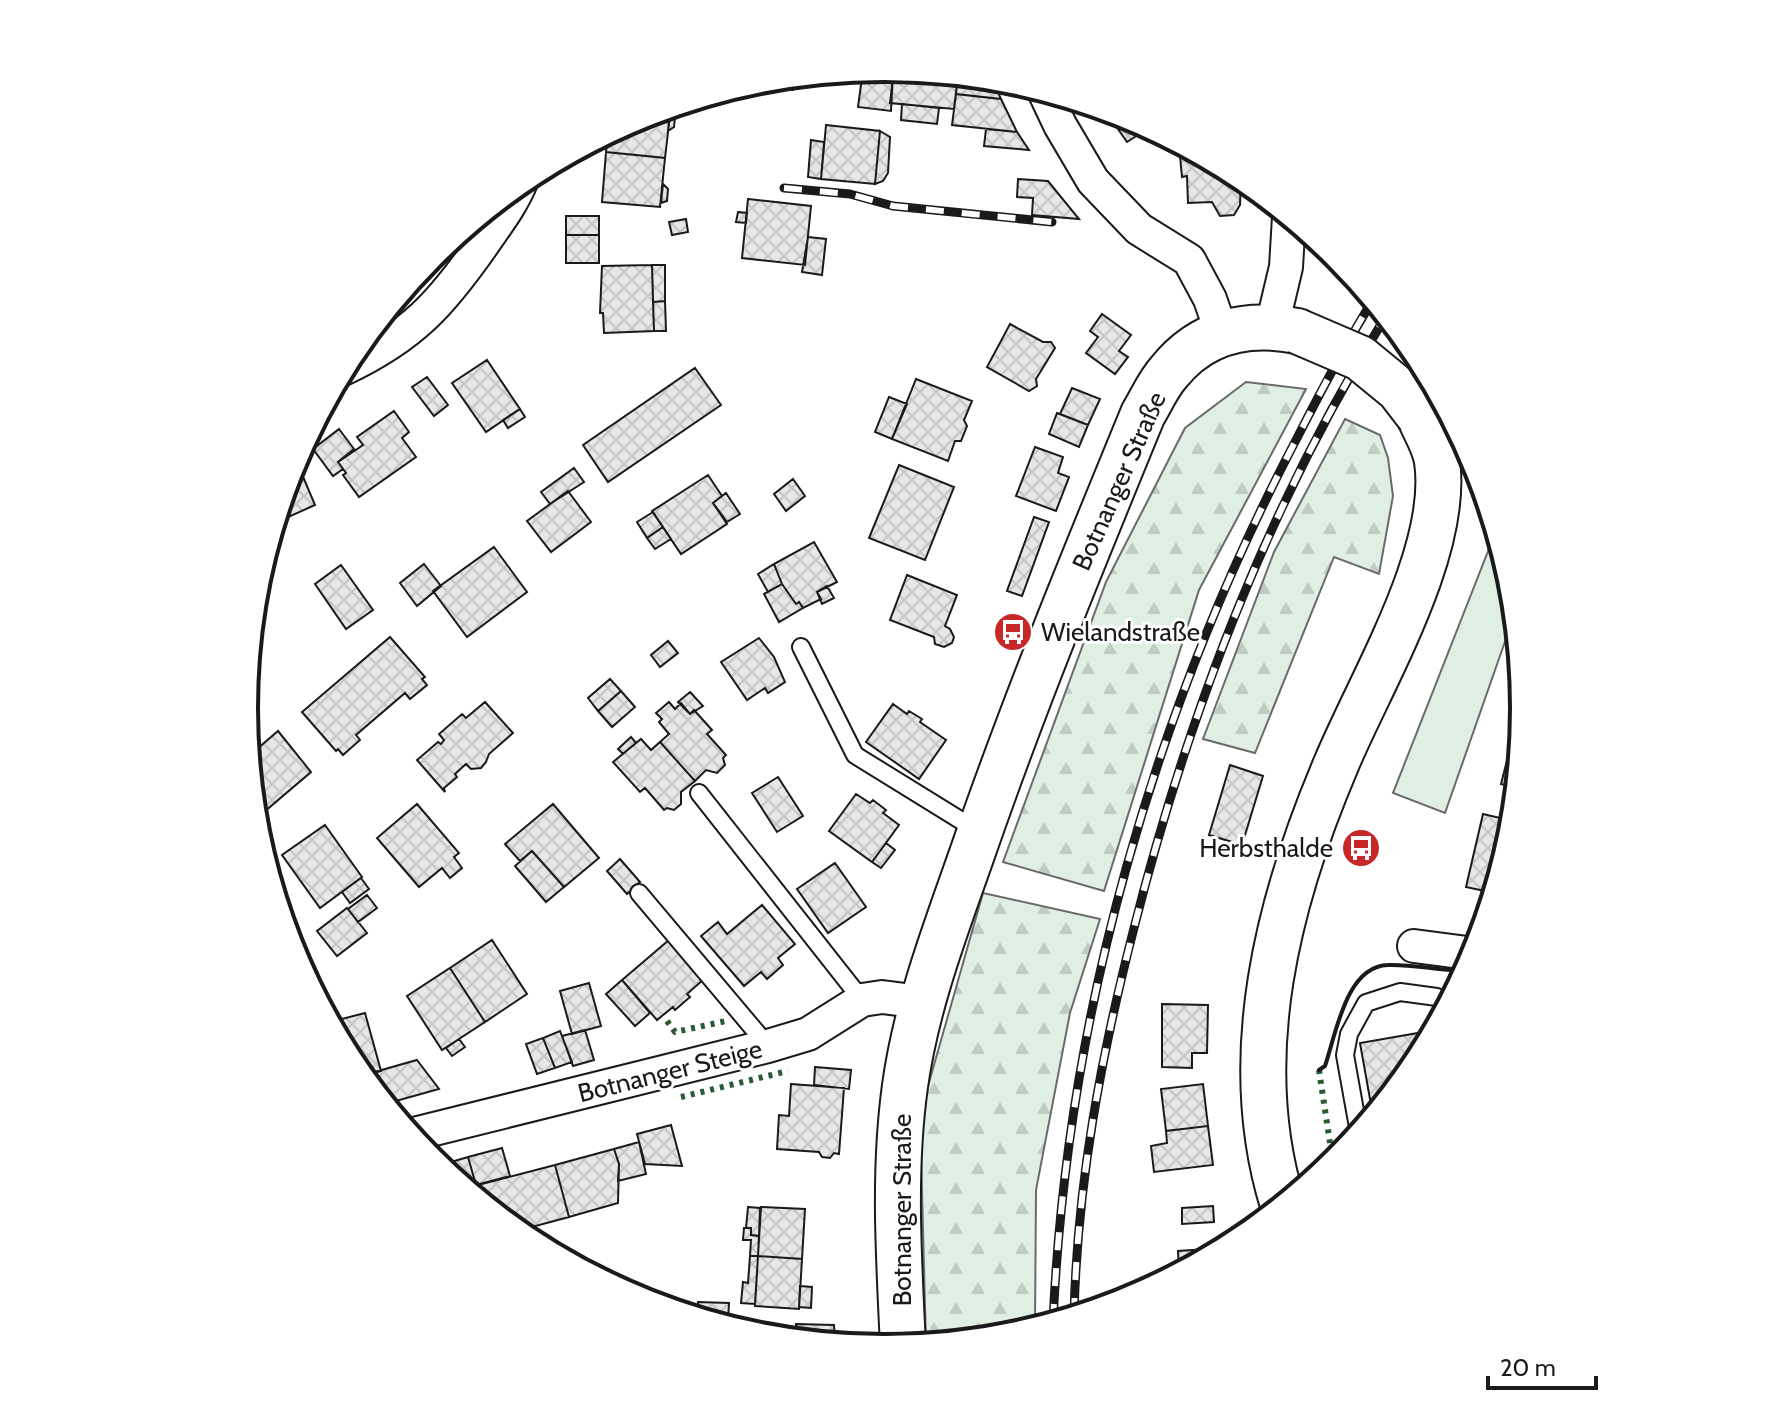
<svg xmlns="http://www.w3.org/2000/svg" width="1768" height="1416" viewBox="0 0 1768 1416" font-family="Cabin,sans-serif">
<style>
.forest{fill:url(#forest-firs);stroke:#6a6a6a;stroke-width:2}
.green{fill:#e0efe3;stroke:#6a6a6a;stroke-width:2}
.building{fill:url(#building-cross-hatch);stroke:#1a1a1a;stroke-width:2}
.lines{fill:none;stroke-linecap:round;stroke-linejoin:round}
.lane-casing{stroke:#1a1a1a;stroke-width:20}
.street-casing{stroke:#1a1a1a;stroke-width:36}
.secondary-casing{stroke:#1a1a1a;stroke-width:48}
.lane{stroke:#fff;stroke-width:16}
.street{stroke:#fff;stroke-width:32}
.secondary{stroke:#fff;stroke-width:44}
.rail-casing{stroke:#1a1a1a;stroke-width:9}
.rail{stroke:#fff;stroke-width:6;stroke-dasharray:18;stroke-linecap:butt}
.secondary-bridge-casing{stroke:#1a1a1a;stroke-width:48;stroke-linecap:butt}
.secondary-bridge{stroke:#fff;stroke-width:44}
.hedge{stroke:#2b5a34;stroke-width:6;stroke-dasharray:4 6;stroke-linecap:butt}
.wall{stroke:#1a1a1a;stroke-width:4}
.labels{text-anchor:middle;dominant-baseline:central;stroke-width:6;stroke-linejoin:round;paint-order:stroke}
.street-label{font-size:26px;fill:#1a1a1a;stroke:#fff}
.poi-label{font-size:26px;fill:#1a1a1a;stroke:#fff;text-anchor:start}
.rim{fill:none;stroke:#1a1a1a;stroke-width:4}
</style>
<defs>
<pattern id="forest-firs" width="22" height="20" patternUnits="userSpaceOnUse" patternTransform="scale(2)"><rect width="22" height="20" fill="#e0efe3"/><path d="M5 1l3.5 6h-7zM16 11l3.5 6h-7z" fill="#c0ccc2"/></pattern>
<pattern id="building-cross-hatch" width="8" height="8" patternUnits="userSpaceOnUse" patternTransform="scale(2)"><rect width="8" height="8" fill="#e6e6e6"/><path d="M0 0l8 8M0 8l8-8" fill="none" stroke="#c5c5c5"/></pattern>
</defs>
<rect width="100%" height="100%" fill="#fff"/>
<!-- forest -->
<path class="forest" d="M1246,382l60,7 -107,201 -95,301 -101,-29 103,-280 79,-154z
M1345,419l35,16 8,23 5,38 -14,78 -45,-17 -79,196 -52,-14 71,-187z
M983,893l117,26 -30,94 -34,177 -1,138 -27,8 -82,8 -6,-230z"/>
<!-- green -->
<path class="green" d="M1495,527l17,57 3,29 -70,200 -52,-20 101,-257z"/>
<!-- building -->
<path class="building" d="M883,68v5l10,1 -2,37 -33,-4 5,-37z
M894,69l64,6 -4,34 -64,-6z
M958,75l34,4 9,20 -45,-5z
M795,77l-2,13 -47,-6 14,-4z
M956,94l45,5 16,33 -65,-7z
M902,104l37,4 -2,16 -36,-4z
M671,107l-6,51 -59,-6 2,-19 32,-16z
M1104,109l40,16 -3,2 3,4 -17,11z
M670,112l5,5 -1,10 -6,4z
M826,125l54,6 -5,53 -54,-5z
M986,129l31,3 12,18 -45,-4z
M880,131l10,6 -2,36 -5,8 -8,3z
M811,140l13,2 -3,37 -13,-2z
M1186,147l55,30 -1,28 -6,10 -14,1 -8,-14 -24,1 -1,-27 -5,1 -2,-21h6z
M606,152l59,6 -5,49 -58,-5z
M1018,179l30,2 31,38 -47,-4 1,-17 -16,-1z
M663,184l5,5 -1,12 -6,2z
M748,199l63,7 -6,59 -63,-7z
M738,212l9,1 -1,10 -10,-1z
M566,216h33v19h-33z
M686,219l2,13 -16,3 -3,-13z
M566,235h33v28h-33z
M808,237l18,2 -4,36 -20,-3z
M652,265l2,66 -50,2 -1,-20h-3l2,-47z
M652,265h13v36l-12,1z
M665,301l1,30h-12l-1,-29z
M1102,314l29,21 -12,16 9,6 -13,17 -29,-21 12,-16 -8,-6z
M1010,324l33,18h8l4,6 -19,31 1,7 -8,5 -42,-24z
M487,360l33,49 -34,23 -34,-49z
M695,368l26,37 -113,77 -25,-37z
M427,377l21,28 -14,11 -22,-29z
M916,379l56,22 -8,19 3,6 -6,15h-6l-7,20 -56,-22z
M1072,388l28,11 -12,26 -28,-11z
M889,397l18,7 -15,35 -17,-7z
M520,409l5,8 -17,11 -5,-8z
M394,411l15,21 -7,6 14,19 -57,40 -16,-22 3,-2 -8,-11 25,-17 -6,-8z
M1057,413l31,12 -9,22 -30,-13z
M339,429l15,20 -16,13 5,7 -10,7 -20,-27z
M1035,447l28,10 -5,16 11,4 -13,34 -40,-15z
M296,460l19,45 -40,18 18,-60z
M899,465l55,22 -29,73 -56,-22z
M574,468l10,14 -34,22 -9,-12z
M708,475l14,21 -9,7 14,21 -46,30 -29,-43z
M793,479l12,17 -19,15 -12,-17z
M568,491l23,31 -40,30 -24,-31z
M726,493l14,21 -13,8 -14,-19z
M653,512l10,15 -16,11 -10,-16z
M1034,517l15,5 -27,74 -15,-5z
M663,527l8,12 -16,10 -8,-11z
M814,542l23,40 -20,10 4,7 -18,9 -4,-6 -3,2 -14,-20 -8,-20z
M494,547l33,45 -60,45 -34,-46z
M424,564l17,22 -24,20 -17,-23z
M774,564l8,20 -14,8 -10,-18z
M341,565l32,45 -27,19 -31,-45z
M907,575l50,20 -12,31 5,3 4,8 -2,6 -8,4 -9,-3 -1,-7 -44,-17z
M782,584l14,20 3,-2 4,6 -24,14 -15,-28z
M827,586l7,12 -12,6 -5,-12z
M390,637l35,40 -3,2 5,6 -17,14 -5,-6 -49,42 4,5 -17,15 -5,-6 -2,2 -34,-39z
M759,638l15,19 11,25 -17,11 -3,-5 -18,12 -26,-38z
M668,641l10,12 -18,14 -9,-12z
M610,679l11,12 -23,20 -10,-13z
M621,691l14,16 -23,20 -14,-16z
M690,692l13,14 -13,8 -12,-12z
M1523,697l1,11 -2,22 -7,-1z
M485,702l28,31 -24,21 -3,8 -5,6 -10,1 -5,-5 -11,10 2,3 -13,11 1,4 -28,-32 21,-18 3,2 3,-4 -5,-6 23,-20 4,4z
M669,702l6,7 6,-6 9,11 4,-4 18,20 -5,4 19,21 -3,3 2,7 -8,8 -11,-3 -11,11 -35,-39 9,-8 -10,-12 3,-3 -6,-6z
M893,704l14,10 2,-3 13,8 -2,3 26,18 -27,39 -53,-37z
M1515,729l7,1 -6,58 -15,-4z
M278,731l33,41 -47,40 -11,-13 4,-50z
M631,737l5,6 -13,11 -5,-5z
M641,739l10,11 9,-8 35,39 -14,11v12l-7,6 -7,-2 -3,2 -19,-22 -5,4 -27,-30z
M1230,765l33,11 -21,69 -33,-10z
M778,777l25,39 -26,16 -25,-39z
M856,794l14,9 3,-3 13,10 -3,3 16,12 -27,37 -43,-31z
M417,804l42,49 -5,4 8,11 -12,10 -8,-10 -23,19 -42,-49z
M553,804l46,54 -35,29 -32,-36 -12,10 -15,-17z
M1483,814l30,7 -1,12 -18,60 -28,-6z
M325,825l37,52 -42,31 -38,-53z
M886,843l9,7 -14,18 -9,-6z
M532,851l32,36 -18,15 -31,-36z
M620,859l20,23 -13,12 -20,-23z
M835,863l31,44 -38,26 -31,-44z
M361,878l8,11 -19,14 -8,-11z
M367,895l10,13 -19,14 -10,-13z
M762,905l33,39 -17,14 5,7 -16,14 -6,-7 -17,14 -43,-50 17,-14 9,12z
M347,908l20,25 -30,23 -20,-25z
M492,940l35,54 -42,28 -35,-54z
M669,940l34,40 -16,14 3,3 -15,13 -2,-3 -16,13 -35,-40z
M450,968l35,54 -43,28 -35,-54z
M622,980l28,33 -15,13 -29,-32z
M589,983l12,43 -29,8 -12,-43z
M1162,1004l46,1 -1,48h-15v15l-30,-1z
M365,1013l16,58 -19,5 -10,-13 -22,-41z
M585,1030l9,30 -21,6 -11,-30z
M560,1031l12,31 -17,6 -12,-30z
M1418,1033l3,21 -5,10 -43,52 -13,-73z
M543,1038l12,30 -18,6 -11,-30z
M459,1039l6,8 -13,9 -6,-8z
M417,1060l22,29 -54,15 -19,-24 -2,-5z
M815,1067l36,3 -2,19 -35,-4z
M791,1084l53,4 -5,66 -5,-1 -4,5 -8,-1 -3,-5 -42,-3 2,-34 10,1z
M1203,1084l5,42 -42,5 -5,-42z
M671,1125l11,41 -37,-2 -8,-30z
M1208,1126l5,39 -59,7 -3,-26 16,-3 -1,-12z
M639,1142l7,32 -28,7 1,-17 -5,-15z
M502,1148l8,28 -34,9 -8,-28z
M614,1149l5,15 -1,39 -49,14 -14,-52z
M468,1157l8,28 -1,4 -7,2 -26,-22 -1,-4z
M555,1165l14,52 -52,14 -40,-33 -3,-12z
M1213,1206l1,16 -32,2v-16z
M748,1207l12,1 -1,28 -8,-1v-7h-5z
M761,1207l44,2 -3,50 -44,-3z
M744,1228h7v7l8,1 -1,20h-8l1,-16h-8z
M1223,1248v1l-44,23 -1,-21z
M750,1256h8l-3,48 -14,-1 2,-21 5,1z
M758,1256l44,3 -3,50 -44,-3z
M800,1286l12,1 -1,21 -12,-1z
M698,1302l31,1 -1,18 -30,-4z
M796,1324l38,1 1,18 -38,-4z"/>
<g class="lines">
<defs>
<path id="lane" d="M801,647l54,108 123,76
M699,793l163,207
M639,893l129,153
M1359,1133l-14,-78 4,-21 17,-31 34,-11 37,5"/>
<path id="street" d="M1044,91l16,34 33,56 46,48 50,31 21,39 11,32
M1272,326l14,-59 3,-50
M343,369c70,-33 99,-66 142,-128 13,-19 27,-37 36,-59
M1414,946l61,8
M410,1135l358,-89 40,-12 54,-34 20,-3 39,5"/>
<path id="secondary" d="M1283,1205c-46,-147 -5,-305 54,-443 35,-83 113,-211 100,-301 -2,-15 -12,-31 -18,-45
M903,1346c-4,-86 -10,-174 2,-260 11,-80 40,-155 67,-232 51,-148 111,-294 171,-440 8,-13 15,-30 26,-42 33,-41 78,-51 128,-41"/>
</defs>
<!-- lane casing -->
<use href="#lane" class="lane-casing"/>
<!-- street casing -->
<use href="#street" class="street-casing"/>
<!-- secondary casing -->
<use href="#secondary" class="secondary-casing"/>
<!-- lane -->
<use href="#lane" class="lane"/>
<!-- street -->
<use href="#street" class="street"/>
<!-- secondary -->
<use href="#secondary" class="secondary"/>
<defs>
<path id="rail" d="M784,188l66,6 43,12 159,16
M1074,1316c3,-132 27,-260 60,-388 54,-214 135,-424 252,-612
M1053,1322c14,-309 101,-611 244,-884 24,-47 48,-93 76,-138"/>
</defs>
<!-- rail casing -->
<use href="#rail" class="rail-casing"/>
<!-- rail -->
<use href="#rail" class="rail"/>
<defs>
<path id="secondary-bridge" d="M1297,331l63,27 39,32 20,26"/>
</defs>
<!-- secondary-bridge casing -->
<use href="#secondary-bridge" class="secondary-bridge-casing"/>
<!-- secondary-bridge -->
<use href="#secondary-bridge" class="secondary-bridge"/>
<!-- hedge -->
<path class="hedge" d="M667,1021l8,11 51,-11
M1319,1070l14,93
M681,1097l107,-26"/>
<!-- wall -->
<path class="wall" d="M1319,1070l6,-4c11,-32 21,-100 63,-101 21,-1 43,4 64,5"/>
</g>
<!-- icons -->
<defs>
<symbol id="bus-disc" viewBox="-11 -11 22 22"><circle r="9.5" fill="#c62828" stroke="#fff"/><path d="M-5-6H5V4H4V6H2V4H-2V6H-4V4H-5ZM-3.5-4V0h7V-4ZM-3.5 1.2v1.5H-2V1.2ZM2 1.2v1.5H3.5V1.2Z" fill="#fff"/></symbol>
</defs>
<g fill-rule="evenodd">
<use href="#bus-disc" x="991" y="610" width="44" height="44"/>
<use href="#bus-disc" x="1339" y="826" width="44" height="44"/>
</g>
<g class="labels">
<!-- street labels -->
<g class="street-label">
<text transform="translate(1119 481) rotate(-66)">Botnanger Straße</text>
<text transform="translate(670 1071) rotate(-14)">Botnanger Steige</text>
<text transform="translate(902 1210) rotate(-90)">Botnanger Straße</text>
</g>
<!-- poi labels -->
<g class="poi-label">
<text x="1041" y="632">Wielandstraße</text>
<text x="1333" y="848" text-anchor="end">Herbsthalde</text>
</g>
</g>
<!-- crop -->
<path d="M0 0H1768V1416H0ZM258 708a626 626 0 1 1 1252 0a626 626 0 1 1-1252 0Z" fill="#fff" fill-rule="evenodd"/>
<path class="rim" d="M258 708a626 626 0 1 1 1252 0a626 626 0 1 1-1252 0Z"/>
<!-- scale -->
<path d="M1488 1376v12h108v-12" fill="none" stroke="#1a1a1a" stroke-width="4"/>
<text x="1500" y="1376" font-size="24" fill="#1a1a1a" stroke="#ffffff" stroke-width="6" paint-order="stroke">20 m</text>
</svg>
